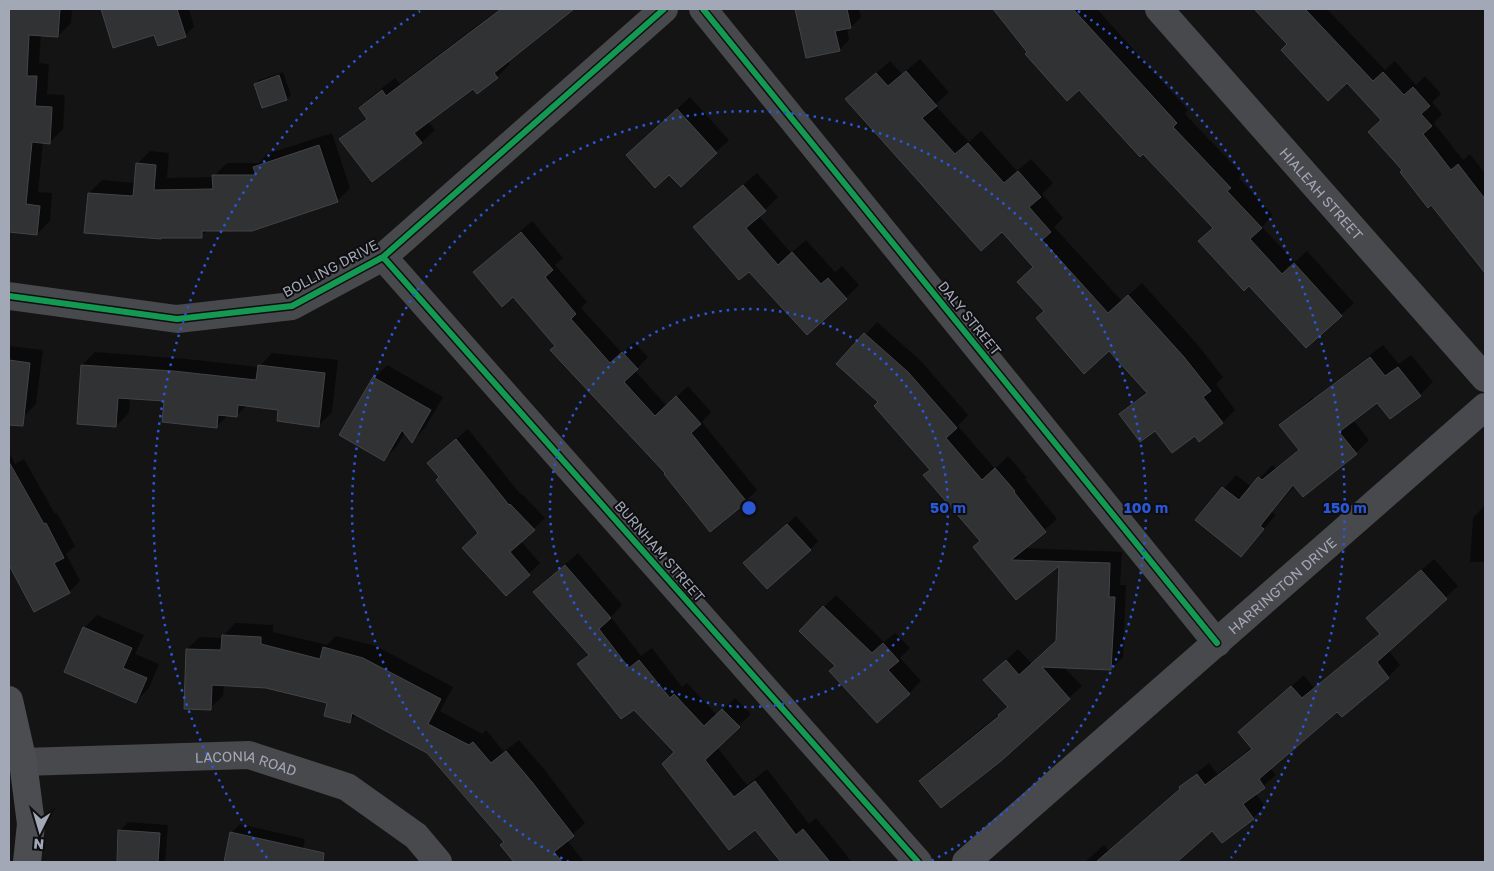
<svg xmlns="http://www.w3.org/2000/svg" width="1494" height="871" viewBox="0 0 1494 871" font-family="'Golos Text',sans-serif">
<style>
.shadow{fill:#0007}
.building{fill:#313234;stroke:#424448}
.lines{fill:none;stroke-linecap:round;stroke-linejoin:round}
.street{stroke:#48494d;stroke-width:28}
.secondary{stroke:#4b4d51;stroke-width:28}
.cycleway-casing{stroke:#0e0e10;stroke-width:9}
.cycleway{stroke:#139951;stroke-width:6}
.ring{fill:none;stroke:#2a57d5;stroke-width:2.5;stroke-dasharray:2.5 5}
.labels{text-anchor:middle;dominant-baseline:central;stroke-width:4;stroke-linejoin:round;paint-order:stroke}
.street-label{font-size:14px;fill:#a3a8b7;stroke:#0e0e10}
.centre{fill:#2a57d5;stroke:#0e0e10;stroke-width:2.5}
.ring-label{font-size:15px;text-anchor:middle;font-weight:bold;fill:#2a57d5;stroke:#0e0e10;stroke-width:4;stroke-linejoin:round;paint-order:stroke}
</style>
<rect width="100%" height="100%" fill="#141414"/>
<!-- shadow -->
<path class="shadow" d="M9,9h63l-1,14 -13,13 -17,-2 -2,29 10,1 -2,30 18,1 -2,34 -13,13h-7l-5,50 14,1 -2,28 -13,13 -28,-3z
M106,9h83l5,18 -8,8 -27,9 -4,-10 -52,-22z
M499,9h73l-65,52 3,3 -13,13 -24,10 -45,34 7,9 -13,12 -50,38 -31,-41 26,-22 -7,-9 13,-13 22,-17 5,6z
M796,9h63l2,8 -10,10 -4,1 2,12 -10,10 -32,7z
M1004,9h93l91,101 -3,4 57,60 -3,4 34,37 -11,12 33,35 12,-11 47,52 -48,44 -92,-120 -135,-138 -50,-37 -30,-38z
M1256,9h71l58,61 10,-9 21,24 9,-9 16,18 -9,8 10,12 -8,9 29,37 7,-6 15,19v98l-81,-101 -22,-50 -35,-39 -58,-37z
M920,59l29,33 -14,13 34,37 12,-11 36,40 14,-12 22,24 -11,11 21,24 -9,9 68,74 20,-18 55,61 26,33 -7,7 19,26 -12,12 -28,12 -40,-5 -34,-15 26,-23 -37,-42 -65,-39 -10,-44 -33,-36 -155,-131 43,-38 12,13z
M283,72l8,23 -4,4 -25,8 -7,-23 4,-4z
M690,97l39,43 -48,45 -11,-12 -43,-18z
M332,133l18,55 -13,13 -129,29 -7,6 -112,-43 13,-13 33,3 2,-19 13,-13 19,2 -2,25 46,-1 14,-14h32l8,-9z
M757,173l21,24 -19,19 32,37 15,-13 29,32 7,-6 17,19 -13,13 -97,-28 -54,-43z
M532,221l31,37 -8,7 32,37 -6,6 41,45 12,-11 14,15 -13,14 32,35 21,-20 23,26 -9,10 55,68 -11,11 -79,-28 -154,-178 -39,-23z
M877,322l43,38 48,55 -10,11 37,43 13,-13 19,22 -2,1 32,40 -33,29 98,4 -2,33h6l-3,72 -12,12 -47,-2 18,19 -82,74 -80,21 12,-12 77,-63 -24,-26 33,-31 14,15 25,-23 3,-78 -44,35 -35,-58 -50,-71 -51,-67 -42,-38z
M1383,345l16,19 12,-9 22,27 -13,13 -43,6 -24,19 16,20 -13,13 -61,32 -23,27 4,3 -35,40 -44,-36 39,-44 16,12 20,-22 4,3 24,-19 -19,-24 32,-28 1,2z
M9,346l34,4 -7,54 -13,13 -14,-1z
M95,352l92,7 72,8 13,-14 66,7 -6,52 -13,13 -39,-16 -33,-4 -11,11 -8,-1 -12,12 -50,-27 -36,-3 -1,16 -13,13 -34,-61z
M387,365l56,32 -18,31 -13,13 -7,-9 -8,14 -13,13 -43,-24 33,-57z
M468,429l53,66 1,-1 23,24 -24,23 19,22 -34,32 -26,-63 -51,-69z
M9,452l6,12 9,-5 31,55 2,-1 18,33 -9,8 14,27 -11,11 -35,18 -25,-48z
M1485,505v57h-15l3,-44z
M796,516l22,25 -8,9 -57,4z
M578,553l44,52 -11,12 30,39 11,-8 30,39 5,-4 30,32 18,-17 16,16 -34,33 30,38 20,-16 42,55 7,-6 36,44h-70l-27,-34 -121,-120 -56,-44 11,-11 -42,-73z
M1434,559l24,27 -70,64 12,15 -12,12 -46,38 -4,-5 -68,58 6,7 -21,18 10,13 -12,12 -41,11 -37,33h-19l-2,-2 -3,2h-66l19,-17 5,6 72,-63 12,-12 16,-13 8,11 36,-27 -14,-15 65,-57 10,13 67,-55 -1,-26z
M836,595l48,47 11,-9 15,15 -10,10 21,23 -12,12 -73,-27 -36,-35z
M97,615l47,20 -9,19 24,10 -10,24 -13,13 -52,-73z
M235,623l38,2v7l54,13 9,-9 40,10 77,41 -13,24 42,23 4,-4 18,22 15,-12 25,29 41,54 -18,17 17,22h-68l-14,-17 4,-4 -78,-89 -71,-38 -7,7 -21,-19 -63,-16 -42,-1 -1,11 -13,12 -23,-59 13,-12 23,1v-2z
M128,822l40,3 -3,37h-47l2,-31z
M240,824l65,15 -5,23h-75l6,-29z"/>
<!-- building -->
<path class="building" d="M9,9h51l-2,28 -29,-2 -2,41h10l-2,30 17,1 -2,37 -18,-2 -6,62 14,2 -3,29 -28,-3z
M101,9h76l9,28 -28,9 -4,-11 -41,13z
M501,9h73l-80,64 4,5 -21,16 -4,-5 -59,44 8,10 -50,39 -33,-43 28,-20 -8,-11 23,-18 4,6z
M795,9h52l4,19 -16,3 5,20 -34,7z
M993,9h80l104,114 -4,4 58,61 -4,3 35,37 -12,11 32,35 12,-11 48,53 -36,32 -57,-62 -5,5 -46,-50 15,-13 -70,-74 -3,3 -61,-67 -12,11 -42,-47 2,-2z
M1254,9h51l68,72 10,-9 21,23 9,-8 17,19 -9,8 11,12 -9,8 28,36 7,-6 27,35v74l-54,-68 -3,3 -28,-36 2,-2 -34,-38 13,-12 -34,-37 -19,18 -47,-51 6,-6z
M906,71l31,35 -15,12 33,36 13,-11 36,40 14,-12 23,26 -12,10 22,25 -9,8 66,73 20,-18 56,62 27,34 -8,6 20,26 -24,19 -4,-6 -23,17 -17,-22 -15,11 -21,-28 28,-21 -38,-42 -25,23 -48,-56 8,-7 -27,-29 16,-15 -31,-35 -21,19 -136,-152 31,-26 12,13z
M279,75l8,25 -25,8 -8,-24z
M677,109l40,44 -36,34 -12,-12 -14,13 -29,-33z
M319,145l19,57 -86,29h-50v7h-41v1l-77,-6 4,-40 45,3 3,-33 20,2 -2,25 59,-1 -1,-14h44l-3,-8z
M743,185l23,26 -20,17 32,37 14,-13 29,32 7,-6 19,21 -40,36 -58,-63 -10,8 -46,-53z
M521,232l32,38 -8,7 31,37 -5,5 39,44 12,-11 16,17 -14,13 31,34 21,-20 25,28 -10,9 56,69 -37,30 -46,-58 1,-1 -115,-123 5,-4 -42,-49 -11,10 -29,-35z
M864,333l44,39 49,56 -11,10 36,42 13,-12 20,23 -1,1 32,40 -35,28 99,3 -1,34h6l-4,73 -69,-3 28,32 -69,62 -60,47 -22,-27 80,-65 -1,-1 10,-8 -25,-27 23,-20 13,15 37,-34 3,-75 -43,34 -43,-53 7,-6 -57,-66 7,-5 -56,-64 4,-4 -42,-38z
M1370,357l15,19 13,-9 23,29 -31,23 -13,-16 -38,29 18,22 -54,43 -10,-12 -33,41 4,3 -23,28 -46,-37 27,-33 17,13 19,-23 4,3 37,-30 -20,-25z
M9,360l21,3 -7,63 -14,-1z
M81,365l92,6 83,9 2,-15 67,8 -6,54 -42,-6 1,-11 -40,-5 -1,12 -19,-2 -1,13 -55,-6 2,-21 -46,-3 -2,29 -39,-3z
M373,377l58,33 -19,33 -10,-13 -18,31 -45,-26z
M456,439l53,66 1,-1 25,26 -25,22 20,23 -24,21 -44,-48 16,-15 -42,-53 3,-3 -12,-14z
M9,462l35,62 2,-1 18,35 -10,5 16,30 -36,19 -25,-47z
M787,524l24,26 -44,39 -24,-26z
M565,565l46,53 -12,11 30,39 10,-8 31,38 4,-4 30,32 18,-17 18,18 -35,33 29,37 21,-16 41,54 7,-6 27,33h-49l-26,-32 -26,20 -67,-86 12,-12 -40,-42 -13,9 -44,-55 12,-9 -56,-63z
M1421,570l26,29 -70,63 12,16 -47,39 -5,-5 -78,67 6,9 -22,16 11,15 -32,24 -10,-12 -35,31h-81l84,-73 -1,-2 18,-13 8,11 47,-36 -14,-17 53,-46 11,12 78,-64 -14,-16z
M823,606l49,47 11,-10 16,18 -11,9 22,24 -33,29 -48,-52 6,-5 -36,-35z
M83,627l49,21 -9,20 24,10 -11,25 -72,-31z
M222,635l39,2v7l59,15 3,-12 40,11 78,41 -13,25 41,21 4,-3 18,21 15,-12 26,31 42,54 -20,16 8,10h-48l-14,-17 4,-3 -77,-89 -75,-40 -2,10 -26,-7 3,-13 -61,-15 -54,-3 -1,25 -27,-1 2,-60 35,1z
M118,830l42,3 -2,29h-41z
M230,832l94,21 -1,9h-99z"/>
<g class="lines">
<!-- street -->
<g class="street">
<path d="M703,9l514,634"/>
<path id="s1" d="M1159,9l326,369"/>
<path d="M383,257l535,605"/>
<path d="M9,296l168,23 115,-13 91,-49 281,-248"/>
<path id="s2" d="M23,762l226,-7 98,32 69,49 22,26"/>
<path id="s3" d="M966,862l519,-455"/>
</g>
<!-- secondary -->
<path class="secondary" d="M9,700l14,62 8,62 -4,38"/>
<defs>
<path id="cycleway" d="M703,9l514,634
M383,257l535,605
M9,296l168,23 115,-13 91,-49 281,-248"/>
</defs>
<!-- cycleway casing -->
<use href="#cycleway" class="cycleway-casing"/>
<!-- cycleway -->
<use href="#cycleway" class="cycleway"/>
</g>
<!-- distance rings -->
<g class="ring">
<circle cx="749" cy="508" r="199"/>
<path d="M569 862A397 397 0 1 1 929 862"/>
<path d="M267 858A596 596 0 0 1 420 11M1078 11A596 596 0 0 1 1231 858"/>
</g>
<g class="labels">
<!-- street labels -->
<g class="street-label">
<text stroke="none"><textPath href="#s1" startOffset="246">HIALEAH STREET</textPath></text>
<text transform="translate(330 268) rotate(-28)">BOLLING DRIVE</text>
<text transform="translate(970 318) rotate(51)">DALY STREET</text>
<text transform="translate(660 551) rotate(49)">BURNHAM STREET</text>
<text stroke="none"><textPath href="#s3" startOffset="420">HARRINGTON DRIVE</textPath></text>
<text stroke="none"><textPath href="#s2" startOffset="224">LACONIA ROAD</textPath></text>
</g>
</g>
<circle cx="749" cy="508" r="8" class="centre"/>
<g class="ring-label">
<text x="948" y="513">50 m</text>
<text x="1146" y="513">100 m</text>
<text x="1345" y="513">150 m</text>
</g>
<!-- border -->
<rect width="1494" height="871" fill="none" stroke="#a3a8b7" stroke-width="20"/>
<!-- north arrow -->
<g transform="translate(40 831) rotate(185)" stroke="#0e0e10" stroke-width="4" paint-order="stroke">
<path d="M0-4L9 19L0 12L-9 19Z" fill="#a3a8b7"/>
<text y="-8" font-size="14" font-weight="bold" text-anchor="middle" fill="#a3a8b7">N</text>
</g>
</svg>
